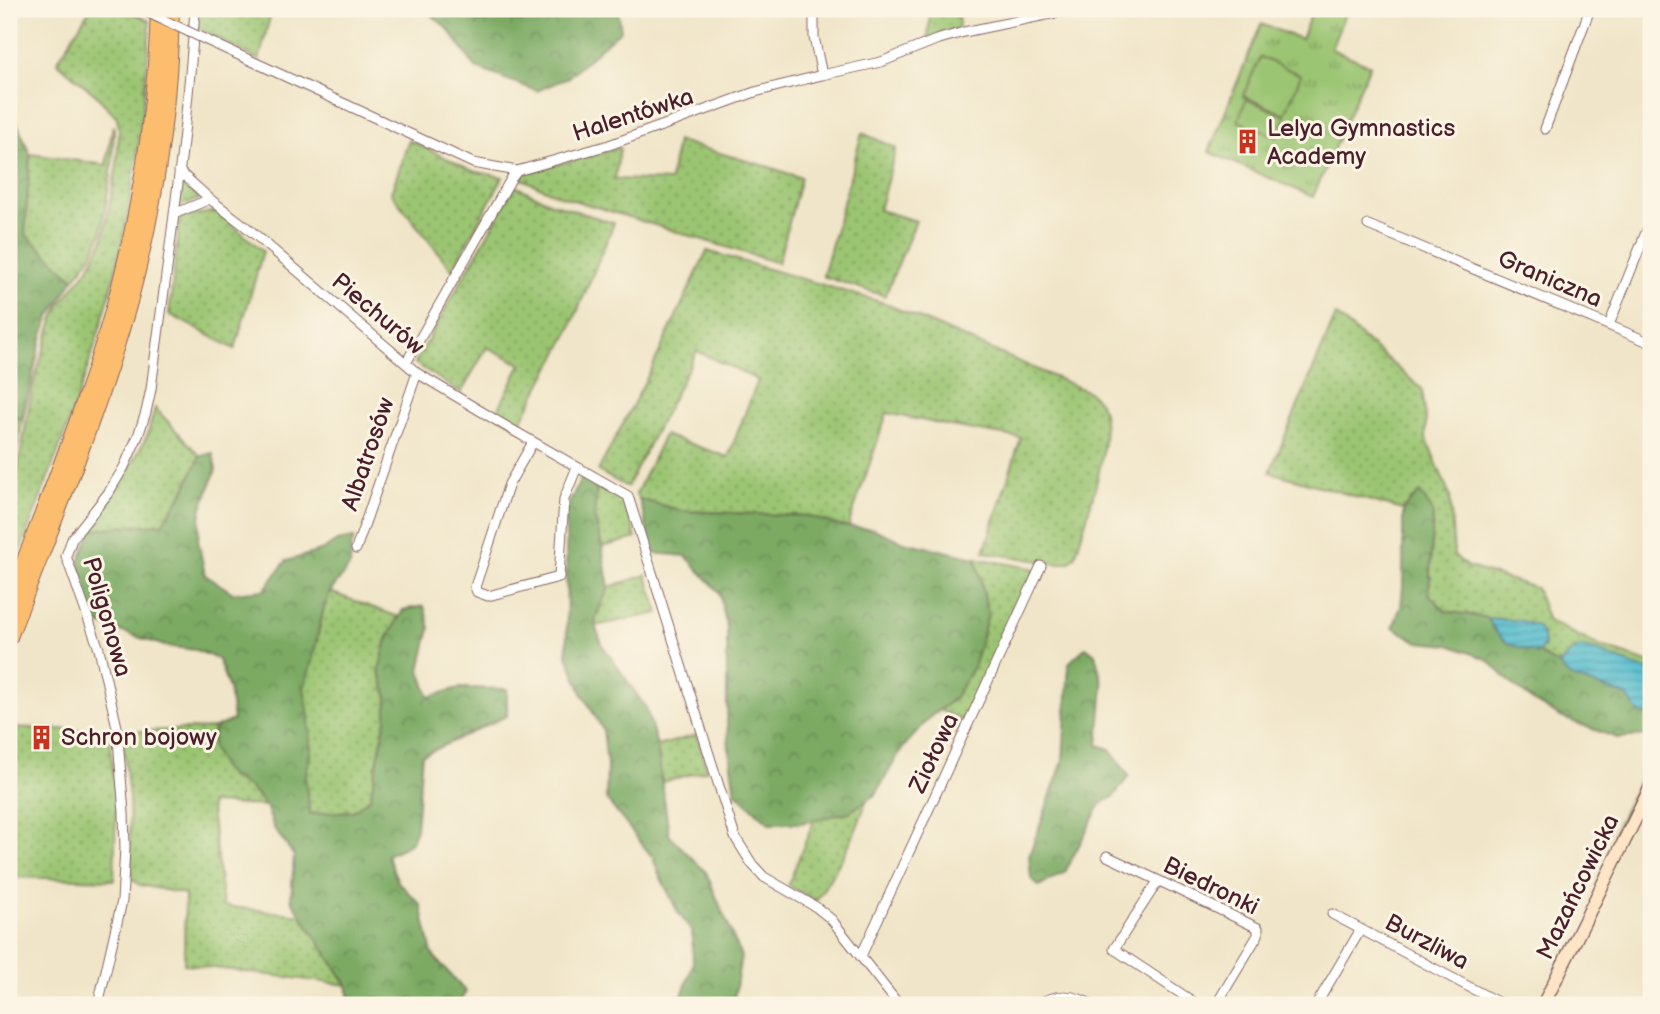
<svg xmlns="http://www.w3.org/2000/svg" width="1660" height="1014" viewBox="0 0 1660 1014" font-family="'Balsamiq Sans',sans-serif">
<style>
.grass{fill:url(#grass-dots);stroke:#72724e;stroke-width:2}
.forest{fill:url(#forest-crowns);stroke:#636448;stroke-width:2}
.park{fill:url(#park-tufts);stroke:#72724e;stroke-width:2}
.pitch{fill:#9bc572;stroke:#72724e;stroke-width:2}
.water{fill:url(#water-rules);stroke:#4f6e7e;stroke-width:2}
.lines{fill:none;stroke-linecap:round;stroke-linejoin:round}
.street-casing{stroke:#846462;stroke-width:11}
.secondary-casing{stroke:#846462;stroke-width:15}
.highway-casing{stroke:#846462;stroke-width:18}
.street{stroke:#fff;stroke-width:9}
.secondary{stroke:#fee5c5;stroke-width:12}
.highway{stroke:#fcbd6e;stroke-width:16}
.street-bridge-casing{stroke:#846462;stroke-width:11;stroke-linecap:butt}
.street-bridge{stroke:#fff;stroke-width:9}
.labels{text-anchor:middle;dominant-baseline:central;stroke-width:6;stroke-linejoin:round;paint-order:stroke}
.street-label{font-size:24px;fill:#4a1f2b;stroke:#fcf5e5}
.poi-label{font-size:24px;fill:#4a1f2b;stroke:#fcf5e5;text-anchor:start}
</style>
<defs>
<pattern id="grass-dots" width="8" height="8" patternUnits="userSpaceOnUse" patternTransform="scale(1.75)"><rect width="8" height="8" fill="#9bc572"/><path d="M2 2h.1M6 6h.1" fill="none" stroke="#809f5e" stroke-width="1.8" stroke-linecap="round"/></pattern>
<pattern id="forest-crowns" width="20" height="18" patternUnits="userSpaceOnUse" patternTransform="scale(1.75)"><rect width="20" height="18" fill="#7caa64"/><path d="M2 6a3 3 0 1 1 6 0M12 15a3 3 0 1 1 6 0" fill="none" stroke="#688a53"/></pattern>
<pattern id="park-tufts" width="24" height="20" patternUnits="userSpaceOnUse" patternTransform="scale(1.75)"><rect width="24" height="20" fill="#9bc572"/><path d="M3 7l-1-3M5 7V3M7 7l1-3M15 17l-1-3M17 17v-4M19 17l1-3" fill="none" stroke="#809f5e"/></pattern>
<pattern id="water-rules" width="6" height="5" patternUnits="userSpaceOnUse" patternTransform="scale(1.75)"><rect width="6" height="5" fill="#54bed0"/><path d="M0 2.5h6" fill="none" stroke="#489aa9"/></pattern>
</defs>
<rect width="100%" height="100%" fill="#fcf5e5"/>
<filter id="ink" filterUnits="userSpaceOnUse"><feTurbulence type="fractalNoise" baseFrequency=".0143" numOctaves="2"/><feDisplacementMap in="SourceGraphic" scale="14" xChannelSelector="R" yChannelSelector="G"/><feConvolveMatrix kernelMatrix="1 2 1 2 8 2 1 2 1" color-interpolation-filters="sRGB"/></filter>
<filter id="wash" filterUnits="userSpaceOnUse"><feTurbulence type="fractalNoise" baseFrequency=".00686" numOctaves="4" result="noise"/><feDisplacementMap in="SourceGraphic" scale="28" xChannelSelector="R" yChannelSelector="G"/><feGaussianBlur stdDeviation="1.57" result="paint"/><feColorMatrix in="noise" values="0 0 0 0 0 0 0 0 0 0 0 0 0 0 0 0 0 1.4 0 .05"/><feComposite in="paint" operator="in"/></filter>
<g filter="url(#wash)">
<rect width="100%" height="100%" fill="#f0e5c8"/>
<!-- grass -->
<path class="grass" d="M90,9h34l26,12c-5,91 -16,179 -39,268 -26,99 -65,194 -102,290v-67l7,-32 17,-95 20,-65 7,-15 30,-39 13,-26 14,-75 2,-36 -2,-11 -19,-21 -41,-35z
M198,9h74l-13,51 -61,-32z
M883,9h75l1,19 -31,10 2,-25z
M113,125l1,6 -2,35 -11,68 -8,19 -19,26 -49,-45 5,-80 76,11z
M862,133l34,15 -17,62 37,11 -31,75 -62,-20z
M409,140l64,31 30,6 -51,93 -61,-77z
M677,141l92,26 32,11 -23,85 -221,-68 -37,-17 3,-5 97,-25 -5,31 55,2z
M182,181l16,15 1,3 -19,7 -1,-1z
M515,186l36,17 63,20 -47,113 -49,91 -22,-13 25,-50 -34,-17 -26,46 -46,-30z
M216,211l47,40 -28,98 -66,-35 11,-96z
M707,251l177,52 205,89c4,4 9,7 11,12 16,32 -15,118 -25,153l-6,5 -11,2 -74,-12 37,-114 -76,-13 -58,-12 -39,114 -8,-1 -32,-10 -125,-5 -44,-12 -3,-5 28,-59 64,22 30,-77 -61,-29 -70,136 -29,-16 53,-101z
M1336,315l86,74 4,29v20l24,58 4,59 12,11 70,22 12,33 51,25 52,17v9l-79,-21 -13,14 -21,-12 6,-8 -23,-24 -33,-3 -42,-7 -17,-17 4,-81 -13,-21 -17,18 -133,-38z
M155,408l45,48 -17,37 -21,31c-24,2 -48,1 -71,7l36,-58 20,-37z
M12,413l6,6 5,-2 -10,53 -4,4v-26z
M597,486l28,15 11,37 -34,9 -8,-31z
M976,558l60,11 -71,153 -26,-12 15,-11 34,-85z
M646,575l13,38 -64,13 1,-10 13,-29z
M330,592l69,25 -12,22 -8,32 8,24 -1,25 -16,78 -17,13 -44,3 -4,-36 6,-29 -7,-61 8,-27 11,-50z
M9,727l100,4 7,74 -2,75 -105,-3z
M214,728l-2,19 19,31 19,10 16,18 -56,-3 13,103 78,9 46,70 -163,-21 1,-70 -45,-9 -9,-6 -2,-80 -7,-67z
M697,735l10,35 -45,12 -5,-36z
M866,801c-10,37 -30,68 -50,100l-28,-16 26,-65 35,-8z"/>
<!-- forest -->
<path class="forest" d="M425,9h193l3,21 -54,48 -30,13 -61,-23 -28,-39z
M9,104l21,50 -5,80 49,45 -25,39 -9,26 -17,73 -5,2 -6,-6 -3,-11z
M213,453l3,17 -15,40 -3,30 7,35 28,18 31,-3 22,-29 37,-11 14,-9 17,-3 -3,9 -1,19 -20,26 -7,19 -11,50 -8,27 4,22 3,39 -6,29 5,36 43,-3 17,-13 16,-78 1,-25 -8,-24 8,-32 16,-29 21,-4 6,22 -10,42 9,27 30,-9 48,1v27c-29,12 -56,27 -85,39l-6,74 -6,15 -23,11 11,27 23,23 11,49 34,38 -9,13h-106l-4,-20 -56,-86 3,-43 -20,-28 -8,-22 -16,-18 -19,-11 -9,-9 -10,-21 2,-19 19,-8 -4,-31 -11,-30 -22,-9 -31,-4 -70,-23 -10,-24 -6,-37 12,-31c23,-6 47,-5 71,-7l21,-31 17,-37z
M582,477l15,9 -3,30 8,31 7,40 -13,29 -1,10 8,20 43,62 11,38 12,89 37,37 35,84 -8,49h-54l14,-41 -1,-33 -13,-17 -20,-40 -6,-16 -47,-59 1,-34 -4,-35 -21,-37 -15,-38 -1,-145z
M1420,492l13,20 -4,82 16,17 43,7 5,11 30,20 15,4 21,12 10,11 59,20 10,16 13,5v18l-34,3 -54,-20 -29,-16 -22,-18 -25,-25 -38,-14 -31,-3 -25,-15 8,-21 2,-19v-77z
M639,499l44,12 125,5 32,10 34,3 30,13 72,16 12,56 -14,51 -20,34 -23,17 -30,34 -25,44 -27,18 -48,11h-32l-34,-31 -6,-42 -2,-30v-92l-8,-36 -33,-36 -34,-3 -8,-37z
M1086,647l9,7 8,31 -5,60 12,4 19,27 -16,21 -13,8 -35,67 -26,14 -8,-8 -2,-22 34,-95 6,-98z
M1651,755v18l-33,68 -4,-7z"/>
<!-- park -->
<path class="park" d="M1313,9h34l-16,40 39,16 -57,132 -104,-45 52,-128 40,15z"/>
<!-- pitch -->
<path class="pitch" d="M1260,57l41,18 -16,39 -42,-18z
M1246,99l40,17 -9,21 -39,-16z"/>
<!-- water -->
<path class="water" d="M1488,618l33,3 16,5 6,11 1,8 -6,8c-26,-7 -38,-9 -50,-35z
M1580,647l16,4 55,21v45l-13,-5 -11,-16 -58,-20 -10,-11 13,-14z"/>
</g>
<g filter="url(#ink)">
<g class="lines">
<defs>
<path id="street" d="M814,9v28l8,38
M217,45l256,118 44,8 92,-26 146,-53 67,-17 59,-13 55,-22 28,-8 111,-23
M1545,129l45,-120
M179,171l31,28 35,27 172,147 92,55 119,68 107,341 17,27 12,13 52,30 15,12 68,86
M174,214l36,-15
M1368,225l283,118
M1609,325l42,-105
M406,363l105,-184 6,-8
M533,442l-24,42 -34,103 2,5 11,4 71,-19 5,-78 13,-32
M356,549l61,-176
M1107,856l151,72v7l-42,70
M1158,881l-44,68 84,56
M1332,914l171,91
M861,956l180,-390
M98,1005l24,-104 3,-53 -1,-35 -7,-86 -18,-78 -33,-93 6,-17 37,-47 15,-25 14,-31 8,-24 5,-23c16,-126 36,-253 44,-380
M1037,1005c19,-12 36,-12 55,0
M1316,1005l45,-76"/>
<path id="secondary" d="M1543,1005l108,-218"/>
<path id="highway" d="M9,602c38,-100 80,-201 108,-305 25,-94 39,-191 42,-288
M9,637c42,-111 88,-221 120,-335 26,-95 40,-194 42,-293"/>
</defs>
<!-- street casing -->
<use href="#street" class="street-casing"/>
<!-- secondary casing -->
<use href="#secondary" class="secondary-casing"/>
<!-- highway casing -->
<use href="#highway" class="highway-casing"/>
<!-- street -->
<use href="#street" class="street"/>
<!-- secondary -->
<use href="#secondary" class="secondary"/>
<!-- highway -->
<use href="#highway" class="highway"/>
<defs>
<path id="street-bridge" d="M140,9l77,36"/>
</defs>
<!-- street-bridge casing -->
<use href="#street-bridge" class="street-bridge-casing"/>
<!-- street-bridge -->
<use href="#street-bridge" class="street-bridge"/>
</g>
</g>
<!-- icons -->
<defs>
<symbol id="building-bare" viewBox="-9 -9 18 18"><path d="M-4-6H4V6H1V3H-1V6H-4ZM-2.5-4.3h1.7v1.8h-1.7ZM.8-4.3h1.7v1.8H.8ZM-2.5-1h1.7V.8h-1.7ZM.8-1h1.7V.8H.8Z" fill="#c8321e" stroke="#fcf5e5" stroke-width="2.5" paint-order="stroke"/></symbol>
</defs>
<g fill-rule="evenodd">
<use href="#building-bare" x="1230" y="124" width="35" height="35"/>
<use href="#building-bare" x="24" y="720" width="35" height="35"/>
</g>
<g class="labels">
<!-- street labels -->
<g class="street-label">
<text transform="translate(633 115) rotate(-18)">Halentówka</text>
<text transform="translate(1550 279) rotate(23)">Graniczna</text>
<text transform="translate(378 314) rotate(40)">Piechurów</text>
<text transform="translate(368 454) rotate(-71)">Albatrosów</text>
<text transform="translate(107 617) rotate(74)">Poligonowa</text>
<text transform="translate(934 753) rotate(-65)">Ziołowa</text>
<text transform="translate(1211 886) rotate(26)">Biedronki</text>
<text transform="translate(1578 887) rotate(-64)">Mazańcowicka</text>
<text transform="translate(1427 942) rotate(28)">Burzliwa</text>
</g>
<!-- poi labels -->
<g class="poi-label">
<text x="1267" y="128">Lelya Gymnastics<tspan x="1267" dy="28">Academy</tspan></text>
<text x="61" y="737">Schron bojowy</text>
</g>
</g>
<!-- margin -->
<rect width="1660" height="1014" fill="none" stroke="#fcf5e5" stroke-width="35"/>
</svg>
